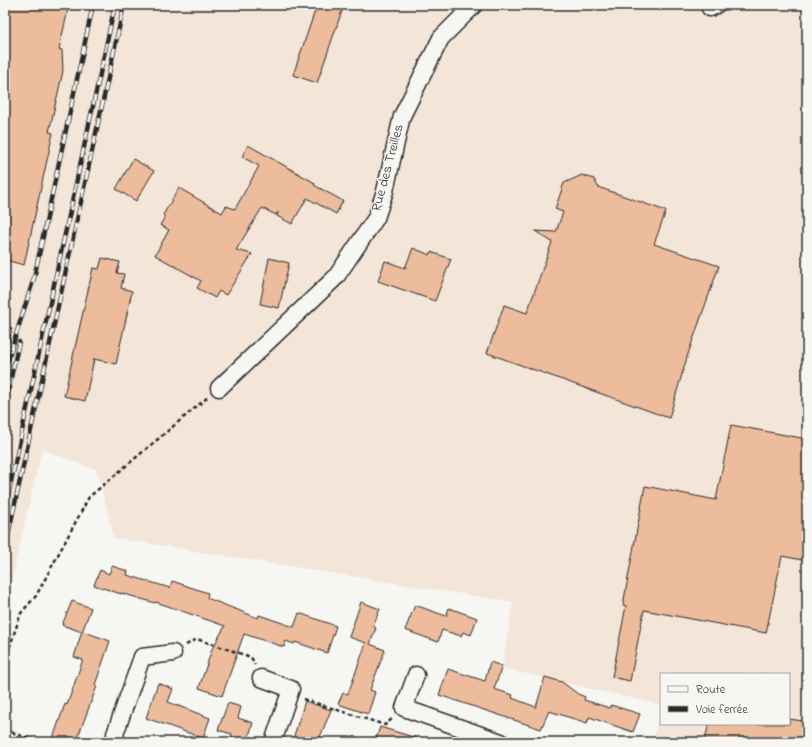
<svg xmlns="http://www.w3.org/2000/svg" width="812" height="747" viewBox="0 0 812 747" font-family="'Indie Flower',sans-serif">
<style>
.built{fill:#f3e5d8}
.building{fill:#ecbc9d;stroke:#2b2b2b}
.lines{fill:none;stroke-linecap:round;stroke-linejoin:round}
.minor-casing{stroke:#2b2b2b;stroke-width:19}
.path{stroke:#2b2b2b;stroke-width:2.5;stroke-dasharray:4 3;stroke-linecap:butt}
.minor{stroke:#f6f6f2;stroke-width:16}
.rail-casing{stroke:#2b2b2b;stroke-width:4.5}
.rail{stroke:#f6f6f2;stroke-width:3;stroke-dasharray:9;stroke-linecap:butt}
.labels{text-anchor:middle;dominant-baseline:central;stroke-width:3;stroke-linejoin:round;paint-order:stroke}
.street-label{font-size:14px;fill:#2b2b2b;stroke:#f6f6f2}
</style>
<rect width="100%" height="100%" fill="#f6f6f2"/>
<filter id="ink" filterUnits="userSpaceOnUse"><feTurbulence type="fractalNoise" baseFrequency=".025" numOctaves="2"/><feDisplacementMap in="SourceGraphic" scale="8" xChannelSelector="R" yChannelSelector="G"/><feConvolveMatrix kernelMatrix="1 2 1 2 8 2 1 2 1" color-interpolation-filters="sRGB"/></filter>
<g filter="url(#ink)">
<!-- built -->
<path class="built" d="M5,5h802v737h-154l8,-35v17h128v-50h-128v31l-159,-37 11,-66 -399,-64 -17,-68 -55,-21 -37,159z"/>
<!-- building -->
<path class="building" d="M5,5h64l-10,44 3,1 1,21 -14,61 4,1 -29,132 -19,-5z
M317,5h27l-27,78 -24,-8z
M248,145l67,38 -1,2 29,16 -7,13 -29,-16 -15,26 -15,-8 1,-4 -2,3 -14,-7 -26,42 16,4 -26,41 -7,-4 -4,7 -18,-10 4,-7 -46,-26 14,-25 -9,-5 5,-8 -2,-2 16,-27 43,25 4,-7 9,3 24,-43 -17,-9z
M133,159l21,12 -18,30 -20,-12z
M582,175l12,4 4,8 68,24 -12,33 65,22 -31,88 -19,64 -182,-65 17,-48 23,8 25,-71 -17,-11 21,1 7,-20 -8,-3 9,-26z
M413,248l17,7 1,-3 20,7 -16,42 -57,-20 7,-20 20,7z
M102,258l18,4 -3,11 7,1 -3,14 11,3 -16,73 -22,-5 -9,42 -21,-5 29,-128 6,1z
M269,258l20,5 -10,45 -19,-4z
M731,425l76,14v122l-25,-5 -16,77 -122,-23 -14,71 -18,-4 14,-71 -3,-1 22,-119 71,14z
M112,566l16,5 -1,4 43,13 2,-7 36,12 -1,5 51,20 1,-3 35,12 5,-14 37,13 -9,27 -32,-11 -1,2 -8,-3 -2,6 -40,-13 -22,62 -23,-8 13,-39 13,-23 -69,-24 -1,1 -34,-10v1l-27,-9 6,-15 9,4z
M72,601l19,7 -9,24 -20,-7z
M361,602l19,7 -7,17 3,2 -6,16 15,6 -15,40 5,2 -7,22 -30,-10 5,-11 5,1 18,-51 -17,-6z
M415,605l31,11 3,-8 28,10 -6,17 -8,-3 -2,4 -19,-6 -4,12 -33,-12z
M82,631l28,10 -15,44 2,1 -21,56h-12l-11,-4 12,-34 2,1 15,-43 1,-2 -9,-3z
M490,662l12,4 -8,23 19,6 -1,3 24,9 9,-30 17,5 16,12 7,3 -1,3 26,8 1,-3 29,9 -7,18 -44,-15 -2,6 -38,-12 -8,18 -102,-34 9,-26 37,12z
M158,683l15,6 -5,13 42,16 -7,20 -57,-20z
M305,701l26,9 -13,32h-26z
M228,703l13,4 -3,11 15,5 -6,19 -16,-5 1,-3 -14,-4z
M789,719l14,2 -3,21h-96l5,-18h80z
M380,727l40,12v3h-45z"/>
<g class="lines">
<defs>
<path id="minor" d="M710,8l6,-3
M219,388l117,-111 40,-59 9,-27 17,-75 39,-78 33,-33
M416,675l-12,33 97,34
M261,678l30,11 -18,53
M117,742l-2,-8 27,-77 31,-4"/>
</defs>
<!-- minor casing -->
<use href="#minor" class="minor-casing"/>
<!-- path -->
<path class="path" d="M186,645l11,-6 54,18 4,8
M5,661l16,-48 15,-17 53,-99 119,-100
M303,699l82,26 8,-7
M5,730l35,12"/>
<!-- minor -->
<use href="#minor" class="minor"/>
<defs>
<path id="rail" d="M5,352l5,-23
M5,369l29,-91 59,-273
M5,404l14,-62
M5,509l110,-504
M5,549l119,-544"/>
</defs>
<!-- rail casing -->
<use href="#rail" class="rail-casing"/>
<!-- rail -->
<use href="#rail" class="rail"/>
</g>
</g>
<g class="labels">
<!-- street labels -->
<g class="street-label">
<text transform="translate(388 168) rotate(-75)">Rue des Treilles</text>
</g>
</g>
<!-- margin -->
<rect width="812" height="747" fill="none" stroke="#f6f6f2" stroke-width="20"/>
<rect x="10" y="10" width="792" height="727" fill="none" stroke="#2b2b2b" stroke-width="1.5" filter="url(#ink)"/>
<!-- legend -->
<rect x="660" y="673" width="130" height="52" fill="#f6f6f2" stroke="#a5a5a2"/>
<rect x="668" y="686" width="20" height="6" fill="#f6f6f2" stroke="#a5a5a2"/>
<text x="696" y="693" font-size="12" fill="#2b2b2b">Route</text>
<rect x="668" y="706" width="20" height="6" fill="#2b2b2b" stroke="#a5a5a2"/>
<text x="696" y="713" font-size="12" fill="#2b2b2b">Voie ferrée</text>
</svg>
